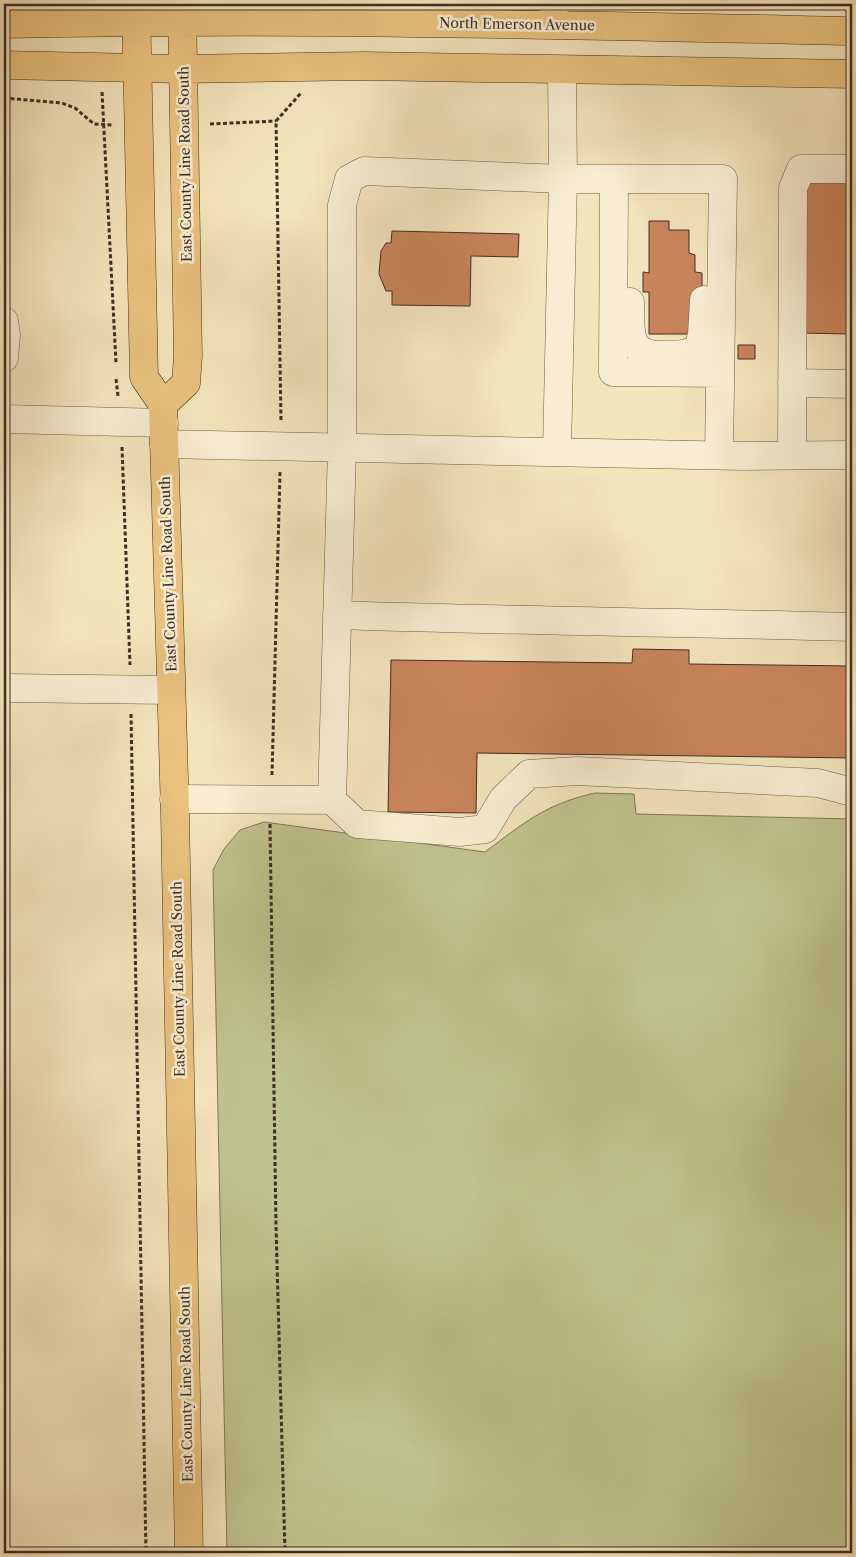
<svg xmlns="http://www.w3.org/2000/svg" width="856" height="1557" viewBox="0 0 856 1557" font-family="'Libre Caslon Text',serif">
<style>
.green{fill:#bfc38d;stroke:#7f7858}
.building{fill:#c9845b;stroke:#3f2e24}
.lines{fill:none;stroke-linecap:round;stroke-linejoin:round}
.minor-casing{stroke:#6c5c4a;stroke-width:29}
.major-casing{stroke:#3f2e24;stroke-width:29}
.path{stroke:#3f2e24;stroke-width:3;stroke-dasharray:4 2.5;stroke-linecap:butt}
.minor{stroke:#f8edd3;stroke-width:28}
.major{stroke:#eac27e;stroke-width:28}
.labels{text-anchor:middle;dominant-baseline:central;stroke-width:5;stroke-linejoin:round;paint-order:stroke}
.street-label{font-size:14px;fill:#3f2e24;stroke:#f8edd3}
</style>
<rect width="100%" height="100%" fill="#f4e4bb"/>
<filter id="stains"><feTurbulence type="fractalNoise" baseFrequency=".004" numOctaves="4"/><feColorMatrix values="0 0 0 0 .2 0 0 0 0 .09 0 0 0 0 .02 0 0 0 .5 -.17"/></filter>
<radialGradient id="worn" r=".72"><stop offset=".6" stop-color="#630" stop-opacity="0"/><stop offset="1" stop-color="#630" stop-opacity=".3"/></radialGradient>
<!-- green -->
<path class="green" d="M595,793l39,1 2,20 216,5v734h-625l-14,-683 11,-21 16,-19 24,-8 221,30c40,-30 61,-48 110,-59z"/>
<!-- building -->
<path class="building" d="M805,179l47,1 -4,154 -46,-1z
M649,221h20v9h20v23l6,2v17l7,1v21h-10v40h-43v-42h-6v-20l6,1z
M392,231l127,3 -1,23 -47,-1 -1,50 -78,-1v-14h-6l-7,-17 2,-23 5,-8h5z
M738,345h17v14h-17z
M633,649l56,1v14l163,2v92l-375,-5 -1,60 -88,-1 3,-152 241,3z"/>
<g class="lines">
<defs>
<path id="minor" d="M553,24l1,-20
M614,179l-1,193 107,1
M630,302c1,28 -5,54 33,53 13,0 23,0 35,-6l4,-15 2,-34
M4,321l2,14 -2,23
M792,383l60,1
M4,419l160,4
M164,444l579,12 109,-1
M557,451l6,-272 -1,-108
M792,455l1,-267 8,-19h51
M337,615c172,6 344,7 515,12
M4,688l167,2
M174,799l158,1 10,-352v-243l7,-26 15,-8 199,8h160l-4,276
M332,800l25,24 103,8 25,-3 18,-30 26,-25 48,-3 241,12 34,9"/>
<path id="major" d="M136,4l8,373 19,28 12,408 14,740
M4,24c283,-6 565,1 848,7
M4,65l180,4 180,-3 488,8
M163,405l23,-22 2,-27 -6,-352"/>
</defs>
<!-- minor casing -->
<use href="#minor" class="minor-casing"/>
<!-- major casing -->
<use href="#major" class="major-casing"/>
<!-- path -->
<path class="path" d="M102,92l14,271
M4,98l58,5 13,5 19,16 19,1
M210,124l66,-3
M116,379l2,17
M281,420l-5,-299 25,-28
M122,447l8,218
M131,714l15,839
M272,775l8,-303
M270,824l6,402 9,327"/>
<!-- minor -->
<use href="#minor" class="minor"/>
<!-- major -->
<use href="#major" class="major"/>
</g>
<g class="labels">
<!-- street labels -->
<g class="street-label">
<text transform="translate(517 24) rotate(1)">North Emerson Avenue</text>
<text transform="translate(185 164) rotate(-91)">East County Line Road South</text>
<text transform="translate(168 574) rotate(-92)">East County Line Road South</text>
<text transform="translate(178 979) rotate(-91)">East County Line Road South</text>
<text transform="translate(186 1384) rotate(-91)">East County Line Road South</text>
</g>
</g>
<!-- margin -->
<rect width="856" height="1557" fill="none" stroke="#f4e4bb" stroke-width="20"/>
<rect x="5" y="5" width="846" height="1547" fill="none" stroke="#3f2e24" stroke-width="2.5"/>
<rect x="10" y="10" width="836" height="1537" fill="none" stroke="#3f2e24"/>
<rect width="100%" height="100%" filter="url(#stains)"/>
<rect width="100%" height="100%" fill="url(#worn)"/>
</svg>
